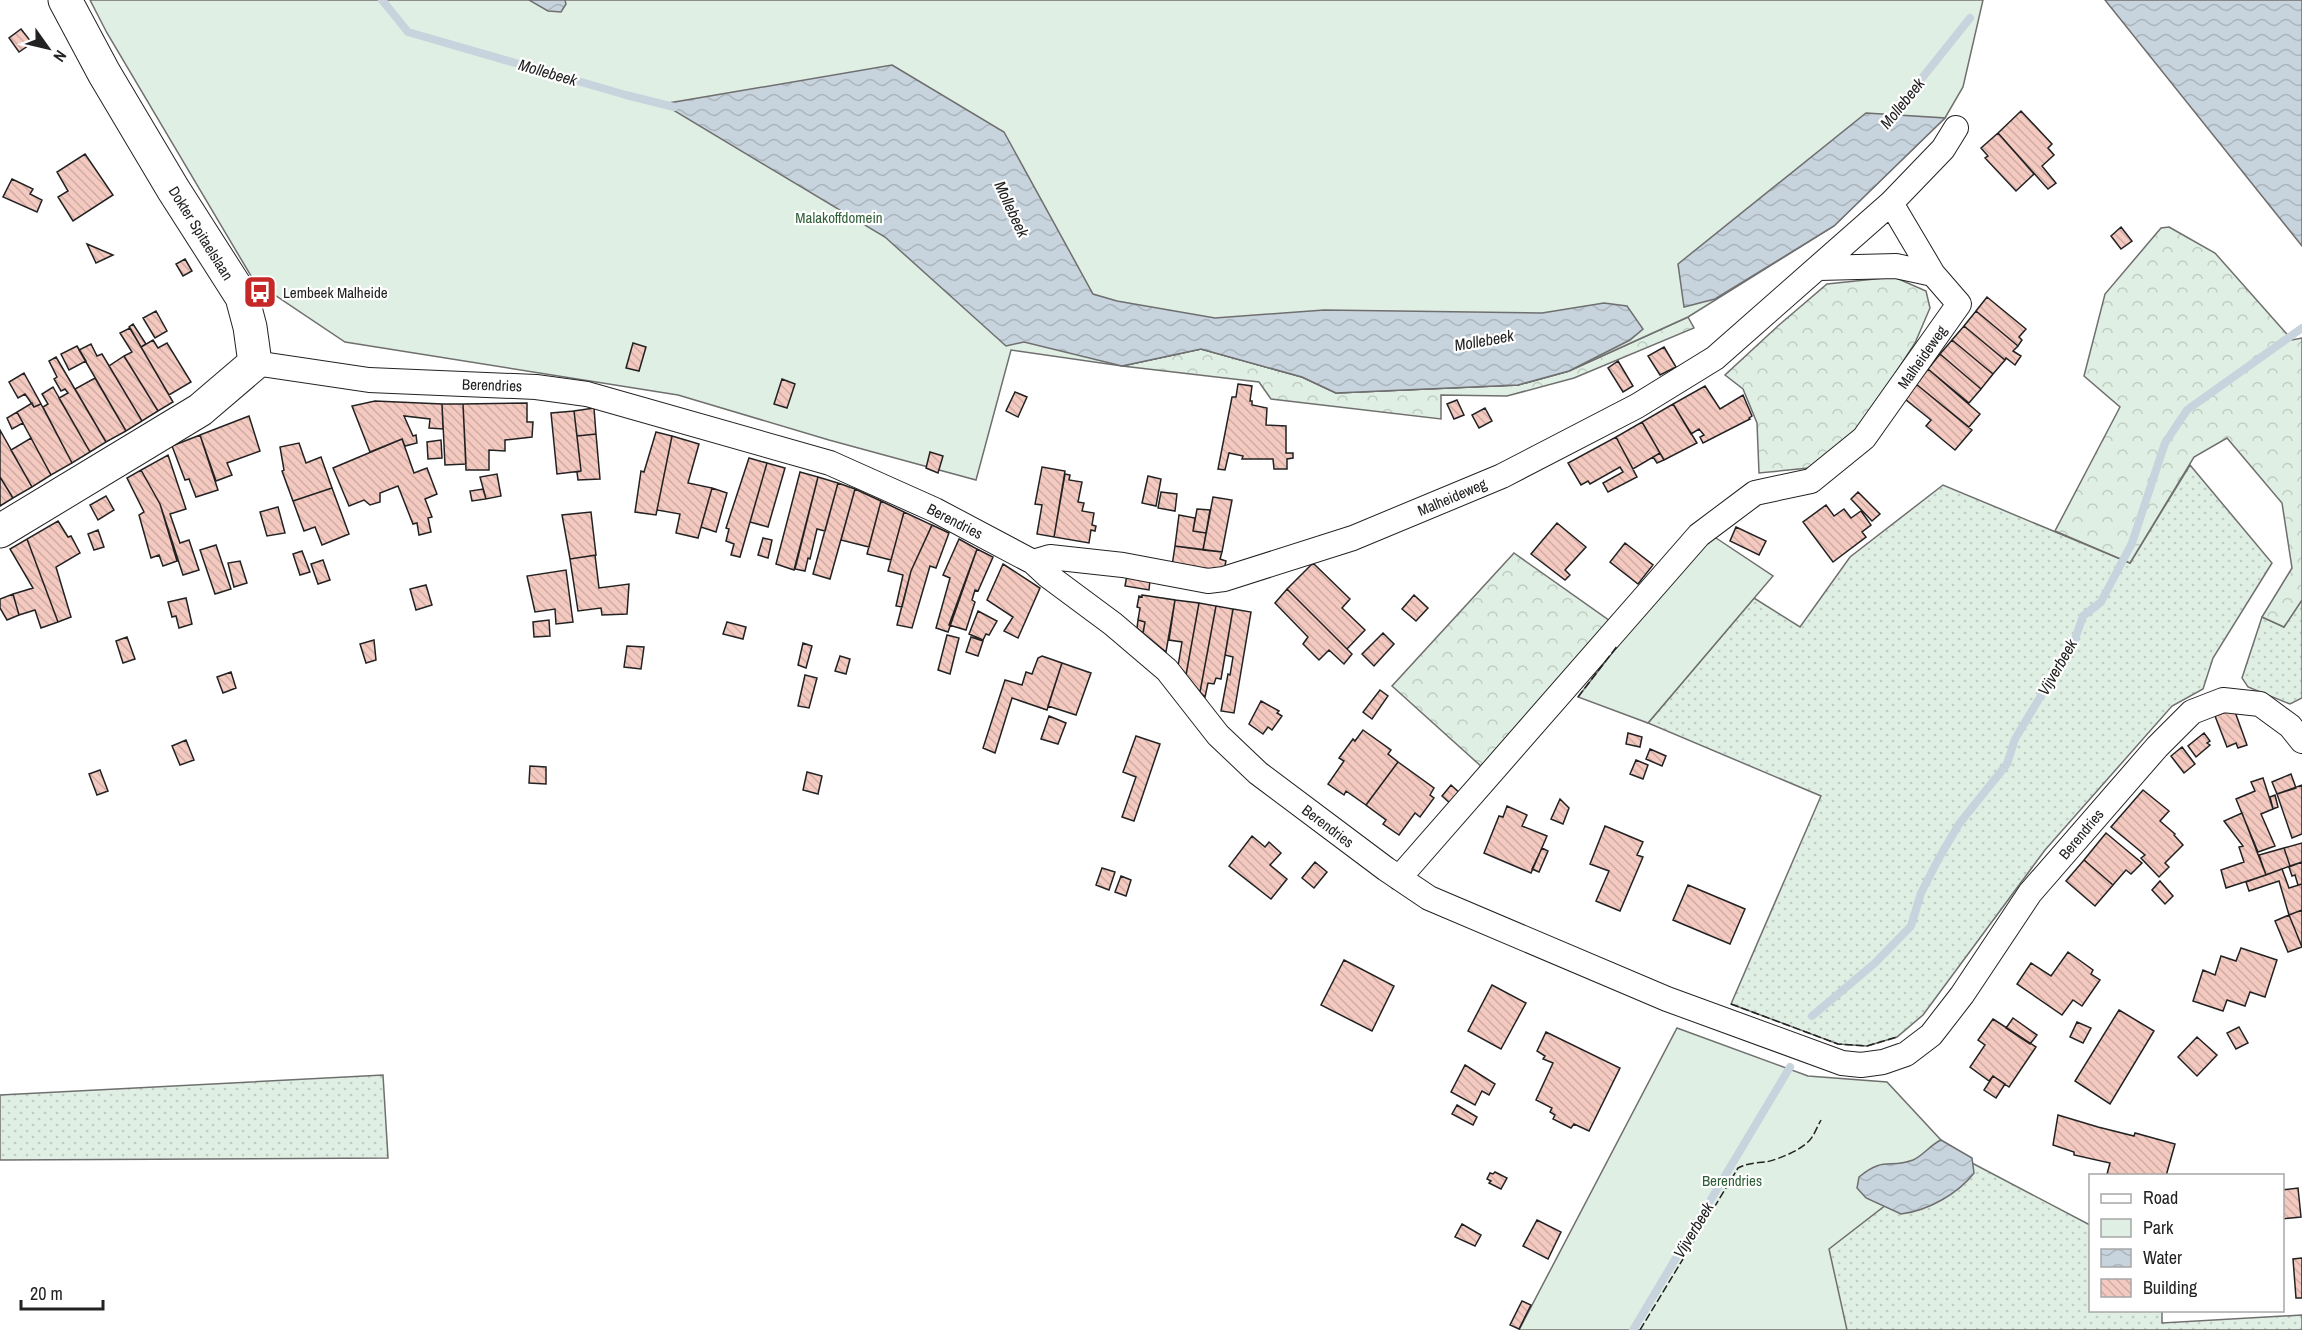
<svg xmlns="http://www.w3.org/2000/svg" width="2302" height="1330" viewBox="0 0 2302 1330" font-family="'Archivo Narrow',sans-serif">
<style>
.grass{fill:url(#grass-dots);stroke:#6f6f6f;stroke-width:1.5}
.forest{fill:url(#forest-crowns);stroke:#6f6f6f;stroke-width:1.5}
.park{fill:#e0efe3;stroke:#6f6f6f;stroke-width:1.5}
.water{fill:url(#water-waves);stroke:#6f6f6f;stroke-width:1.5}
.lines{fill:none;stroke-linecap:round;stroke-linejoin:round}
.stream{stroke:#c7d3dd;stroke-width:8}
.building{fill:url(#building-back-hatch);stroke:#222;stroke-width:1.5}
.street-casing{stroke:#222;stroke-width:26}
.secondary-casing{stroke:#222;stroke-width:35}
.street{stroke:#fff;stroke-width:24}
.secondary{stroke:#fff;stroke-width:33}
.fence{stroke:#222;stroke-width:1.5;stroke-dasharray:8 3;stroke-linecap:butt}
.labels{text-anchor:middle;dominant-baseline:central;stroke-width:4.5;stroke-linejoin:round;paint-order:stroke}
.park-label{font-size:15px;fill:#2f5e38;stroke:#fff}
.street-label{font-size:15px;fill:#222;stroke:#fff}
.poi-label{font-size:15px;fill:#222;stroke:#fff;text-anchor:start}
.water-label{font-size:16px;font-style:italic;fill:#222;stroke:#fff}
</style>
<defs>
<pattern id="grass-dots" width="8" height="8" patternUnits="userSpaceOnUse" patternTransform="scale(1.5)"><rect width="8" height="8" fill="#e0efe3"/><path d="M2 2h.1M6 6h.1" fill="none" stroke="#c0cdc2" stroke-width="1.8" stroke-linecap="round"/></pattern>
<pattern id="forest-crowns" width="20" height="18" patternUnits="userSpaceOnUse" patternTransform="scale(1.5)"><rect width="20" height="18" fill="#e0efe3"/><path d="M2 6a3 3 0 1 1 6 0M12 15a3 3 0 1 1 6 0" fill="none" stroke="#c0cdc2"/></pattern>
<pattern id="water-waves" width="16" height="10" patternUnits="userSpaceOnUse" patternTransform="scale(1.5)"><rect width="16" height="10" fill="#c7d3dd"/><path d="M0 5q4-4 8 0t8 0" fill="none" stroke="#abb5bd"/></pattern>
<pattern id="building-back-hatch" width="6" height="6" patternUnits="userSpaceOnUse" patternTransform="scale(1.5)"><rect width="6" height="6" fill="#f3c9c0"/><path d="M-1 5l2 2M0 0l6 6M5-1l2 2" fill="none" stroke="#d0aca5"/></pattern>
</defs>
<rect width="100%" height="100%" fill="#fff"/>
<!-- grass -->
<path class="grass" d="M2190,465l82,98 -59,95 -10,31 -31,17 -127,144 -122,165 -26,22 -30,9 -29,-2 -107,-40 90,-208 -173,-73 106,-125 46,29 50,-70 93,-72 187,78z
M2302,600v98l-12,6 -42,-17 -6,-9 20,-61 22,10z
M383,1075l5,83 -388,2v-65z
M1953,1153l137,72v85l72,1v12l140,-8v15h-567l10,-17z"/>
<!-- forest -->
<path class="forest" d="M2169,227l46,26 77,87 10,-2v262l-18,27 -22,-10 30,-49 -10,-65 -55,-65 -33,19 -64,106 -75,-32 65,-124 -36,-31 21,-82 56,-66z
M1894,277l32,14 4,17 -15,35 -65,100 -41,25 -50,5 -2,-50 -14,-34 -18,-14 54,-50 48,-41z
M1688,317l6,11 -120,50 -67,18 -66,-1v24l-170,-20 -12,-17 -137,-16 79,-17 101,28 34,16 182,-8 51,-14z
M1514,553l96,68 -127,147 -91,-82z"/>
<!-- park -->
<path class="park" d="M90,0h1893l-20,87 -18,31 -111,108 -146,91 -119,54 -51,14 -182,8 -34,-16 -101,-28 -79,17 -111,-16 -35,130 -147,-40 -151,-45 -333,-53 -91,-61 -147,-248z
M1713,536l60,40 -125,147 -70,-26 51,-66z
M1677,1028l131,48 79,6 66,71 -124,96 18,81h-328z"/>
<!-- water -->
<path class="water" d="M529,0h36l1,4 -5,8 -13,-1z
M2105,0h197v246z
M892,65l112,67 89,162 24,7 98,17 109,-8 218,3 62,-10 23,3 16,23 -13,11 -61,31 -51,14 -182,8 -34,-16 -101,-28 -79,17 -98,-24 -18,4 -121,-109 -222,-133z
M1866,113l79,5 -111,108 -119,73 -31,8 -6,-43z
M1941,1140l31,18 2,15c-16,21 -47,38 -73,41l-35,-16 -9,-10 2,-11c25,-21 30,-8 54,-17 11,-5 17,-15 28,-20z"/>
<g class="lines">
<!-- stream -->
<path class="stream" d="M382,0l26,32 218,63 48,12
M1887,122l83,-104
M1812,1016l63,-53 36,-37 10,-33 18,-35 20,-34 48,-60 8,-25 60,-100 8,-23 18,-14 31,-59 33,-100 22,-33 115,-82
M1633,1330l157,-263"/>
</g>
<!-- building -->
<path class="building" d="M21,29l11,14 -13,9 -10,-14z
M2021,111l31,33 -4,4 6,7 -12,11 14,17 -8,6 -50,-56z
M1998,133l36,41 -18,17 -31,-33 3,-2 -7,-8z
M85,154l28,41 -40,26 -15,-24 10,-6 -11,-19z
M12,179l21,10 -3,5 12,6 -5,12 -34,-15z
M2121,227l11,14 -11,8 -10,-13z
M87,244l26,11 -17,8z
M185,259l7,12 -9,5 -7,-12z
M1987,297l39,32 -7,8 3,3 -4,6 -42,-35z
M156,311l11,20 -12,7 -12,-20z
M1976,311l42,35 -5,5 8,5 -6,9 -9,-7 -1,2 -41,-34z
M133,324l13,20 -5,3 -12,-20z
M1964,326l41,34 -12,14 -41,-34z
M130,328l43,74 -15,9 -34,-55 8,-4 -12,-19z
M153,340l5,8 9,-5 24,39 -22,13 -28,-48z
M1952,340l41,34 -12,15 -41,-35z
M633,343l13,4 -7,24 -13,-3z
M91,344l6,12 5,-2 40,67 -16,10 -47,-81z
M77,346l9,15 -17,9 -8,-16z
M1664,347l12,20 -16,8 -12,-19z
M1940,354l41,35 -12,14 -41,-34z
M124,356l34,55 -16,10 -33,-55z
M56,357l50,85 -16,10 -31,-54 9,-5 -3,-4 -4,2 -7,-12 3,-2 -8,-16z
M1618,361l15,25 -10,6 -15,-24z
M1928,369l52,45 -11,13 -53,-43z
M24,373l17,31 -7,3 -9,-13 -7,4 -9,-16z
M95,378l31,53 -20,11 -31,-53z
M782,379l13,5 -8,24 -13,-4z
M1238,384l14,2 -2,15h2v4l15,3 -1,17 20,1v27h7v5l-6,1v10h-13l-1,-10h-31l1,-3 -14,-3 -4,17 -7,-1 14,-72h4z
M1916,384l56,46 -17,20 -29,-24 5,-6 -26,-21z
M1705,386l15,23 23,-14 9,21 -3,2 1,1 -47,24 -3,-6 4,-2 -5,-6 -8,5 -18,-30z
M53,387l37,65 -18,11 -29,-56 5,-3 -6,-10z
M1015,392l12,5 -9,20 -12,-6z
M1457,400l7,15 -10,4 -7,-15z
M375,401l67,3 1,25 -14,-1 1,-9 -26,-3 9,20 3,-1 1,8 -12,3 -3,-7 -32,13 -18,-46z
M32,403l2,4 7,-3 31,59 -21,12 -34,-63z
M527,403v19h6l-1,15 -27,3v11l-16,-1v20h-23l-3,-66z
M442,404h21l3,60 -21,1z
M1673,404l24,39 -33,17 -22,-38z
M594,408l2,26 -19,2 -3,-25z
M1485,408l7,13 -13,7 -7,-13z
M574,411l7,60 -24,3 -6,-61z
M17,412l6,11 -11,6 -5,-11z
M249,416l11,35 -33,12 5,12 -16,6 -16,-46z
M1642,422l18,31 -27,16 -17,-32z
M0,430l32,57 -19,11 -13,-21z
M656,432l16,4 -16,79 -21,-3 6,-41 3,1z
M596,434l4,45 -22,1 -1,-8 4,-1 -4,-35z
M200,435l18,55 -22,7 -7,-18 -4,1 -13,-34z
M672,436l27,8 -11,39 24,5 -14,50 -22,-5 4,-19 -23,-4z
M1616,437l21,40 -29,15 -5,-9 20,-11 -3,-5 -30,17 -2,-3 -7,4 -13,-22z
M31,438l20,37 -19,12 -21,-37z
M402,439l12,34 13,-5 10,26 -12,5 7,18 -4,1 3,14 -12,3 -2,-12 -4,1 -15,-38 -18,7v9l-10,3 -6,-5 -15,6 -16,-38z
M441,440l1,18 -14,1 -1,-17z
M299,443l7,20 15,-6 11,31 -39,13 -11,-30 2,-1 -4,-23z
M930,452l13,4 -5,17 -12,-5z
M1660,453l4,7 -7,3 -4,-6z
M168,455l18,54 -16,5 10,29 9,-3 10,30 -16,5 -23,-71 -19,-34z
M749,458l18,5 -27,94 -9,-2 3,-11 -8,-3 3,-12 -3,-1z
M767,463l18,5 -17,59 -18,-5z
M1042,467l23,4 -11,66 -17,-3 5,-29 -7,-1z
M141,470l19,34 17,57 -14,5 -4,-11 -8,3 -12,-43 5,-3 -17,-34z
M800,472l18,5 -24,93 -18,-6z
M497,474l4,22 -15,3 -6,-22z
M1065,474l5,1 -1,5 13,2 -4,20 6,1 -2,8 12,2 -2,12 4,1 -1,5 -4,-1 -2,13 -35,-6z
M1148,476l13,3 -5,27 -14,-3z
M0,477l13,21 -13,8z
M818,477l20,6 -13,48 -8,-2 -7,30 -2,-1 -3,13 -10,-2z
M838,483l17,6 -25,90 -17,-5z
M332,488l17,46 -27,11 -7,-18 -11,4 -11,-30z
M712,488l15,5 -11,39 -15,-5z
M483,489l3,10 -14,2 -2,-10z
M855,489l26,12 -12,46 -28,-7z
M1161,492l16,2 -2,17 -17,-3z
M1858,492l22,22 -8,7 -21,-22z
M106,496l8,14 -16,10 -8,-15z
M1213,497l19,3 -10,52 -19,-2z
M881,501l23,11 -13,48 -24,-6z
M1826,505l8,11 10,-7 7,9 10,-7 10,14 -9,7 4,5 -33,25 -30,-40z
M278,507l7,26 -18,3 -7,-24z
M1197,509l13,1 -4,23 -13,-2z
M591,512l5,43 -26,4 -8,-44z
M904,512l28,13 -21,46 -9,36 -6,-1 7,-31 -15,-4z
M1179,515l16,3 -2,13 13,2 -3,17 -28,-4z
M58,521l10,16 3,-1 9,17 -24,14 15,50 -13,5 -31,-83z
M1557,523l29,24 -21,23 5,5 -5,5 -34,-26z
M932,525l17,8 -13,35 -6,-2 -18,62 -15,-3 14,-54z
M1736,527l30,14 -7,14 -29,-14z
M98,530l6,17 -10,3 -6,-16z
M763,538l9,2 -4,18 -10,-3z
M27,539l31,83 -17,6 -6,-18 -16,5 -6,-21 20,-6 -23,-39z
M959,539l18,10 -29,83 -12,-4 14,-50 -7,-3z
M1625,543l28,22 -15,19 -28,-22z
M216,545l15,44 -16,5 -15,-44z
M1175,546l47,6 -2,7 6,2 -2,9 -52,-4z
M977,549l16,8 -15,34 -3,-1 -3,10 3,2 -9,28 -17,-5z
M302,551l8,21 -10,3 -7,-21z
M595,555l4,33 30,-4 -2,30 -25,1 -1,-7 -23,3 -8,-52z
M323,560l7,20 -12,4 -7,-20z
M240,561l7,22 -13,4 -6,-24z
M1313,563l37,36 -8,9 23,22 -18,19 -60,-60z
M1003,564l37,24 -22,50 -14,-7 9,-14 -26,-17z
M566,570l7,52 -17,2 -1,-15 -20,3 -8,-36z
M1127,575l23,5 -1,10 -24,-4z
M426,585l6,20 -16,5 -6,-21z
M1287,589l65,65 -8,10 -15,-14 -10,10 -16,-16 5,-7 -33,-34z
M13,594l6,21 -12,5 -7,-12v-9z
M1142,595l33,5 -9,52 -23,-19 2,-11 -7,-2 2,-12 -3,-1 2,-11 3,1z
M1414,595l14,13 -12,13 -14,-12z
M186,598l6,26 -13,4 -3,-12 -4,1 -4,-15z
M1175,600l24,3 -13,72 -8,-9 4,-24 -13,-2z
M1199,603l17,3 -16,86 -14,-17z
M1216,606l17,3 -12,70 -5,-1 -2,6 -6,-1 -3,14 -5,-5z
M1233,609l18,3 -17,101 -13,-2 7,-37 2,1 3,-18 -8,-2z
M978,611l19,10 -8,14 -3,-1 -3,6 -14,-6z
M549,620l1,16 -16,1 -1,-15z
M1138,620l7,2 -2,11 -6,-5z
M727,622l19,5 -3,12 -20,-5z
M1383,633l11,11 -20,22 -12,-12z
M947,635l12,3 -9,36 -12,-4z
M127,637l8,22 -12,4 -7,-22z
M971,637l12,4 -5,15 -12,-4z
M374,640l2,20 -10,3 -6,-19z
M803,643l9,3 -6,22 -8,-3z
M627,646l17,1 -3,22 -17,-2z
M840,656l10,3 -4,15 -11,-3z
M1042,656l20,7 -15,47 -35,-12 -17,55 -12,-5 22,-68 17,5 4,-13 6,2 6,-16z
M1062,663l29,10 -15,42 -28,-9z
M231,672l5,16 -13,5 -6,-16z
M805,675l12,3 -8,30 -11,-2z
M1380,690l8,6 -16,23 -9,-7z
M1261,701l18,10 -2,2 5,3 -10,14 -4,-3 -5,7 -14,-10z
M2234,709l13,36 -9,3 -2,-5 -9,4 -12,-31z
M1049,716l17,7 -8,21 -17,-5z
M1363,730l28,20 -3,4 10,8 -32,43 -20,-14 -2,4 -16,-11 16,-23 -5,-3 14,-19 2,2z
M1628,733l14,4 -2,10 -14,-3z
M2204,733l6,8 -3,2 3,2 -14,12 -8,-11z
M1136,736l24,8 -26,77 -12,-4 14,-40 -13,-5z
M186,740l8,20 -14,5 -8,-19z
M2182,747l13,17 -11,9 -13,-17z
M1650,749l16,7 -4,10 -16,-7z
M1636,760l12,5 -5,14 -13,-5z
M1398,762l36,26 -4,7 4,3 -14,19 -5,-4 -16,22 -16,-11 3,-4 -20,-15z
M530,766l16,1v17l-17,-1z
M100,770l8,21 -11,4 -8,-21z
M807,772l15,4 -4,18 -15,-4z
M2291,774l5,14 -19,6 -5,-12z
M2263,778l10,31 -12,5 14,32 -17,6 -22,-53 19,-8 -4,-9z
M1451,785l10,9 -10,10 -9,-8z
M2302,785v49l-10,4 -15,-44z
M2143,790l26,21 -9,10 15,13 -1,1 9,10 -18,18 4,4 -10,10 -18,-19 4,-3 -34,-28z
M2275,795l3,12 -5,2 -3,-12z
M1560,799l9,9 -6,16 -12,-5z
M1507,806l20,9 -5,11 25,10 -16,37 -47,-20 15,-37 4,1z
M2242,813l24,62 -40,13 -5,-18 23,-8 -5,-15 4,-1 -19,-25z
M1605,826l38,16 -6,13 6,2 -23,54 -24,-10 13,-30 -19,-7z
M2106,833l36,30 -11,11 -5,-4 -13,15 -29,-25z
M1252,836l13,11 4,-5 12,11 -11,12 17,14 -16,20 -42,-33z
M2302,843v19l-12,4 -6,-18z
M1542,848l6,3 -9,21 -7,-3z
M2284,848l6,18 -24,9 -7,-20z
M2084,860l29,25 -18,21 -29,-25z
M1315,862l12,10 -13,16 -12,-10z
M2302,862v22l-4,1 -3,-10 -3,1 -3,-9z
M1102,868l13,4 -6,18 -13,-5z
M2282,869l7,19 13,-4v26l-13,5 -10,-34 -30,10 -3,-9z
M1121,876l10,4 -5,16 -11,-4z
M2160,881l13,15 -8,8 -13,-14z
M1688,885l57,24 -15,35 -57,-24z
M2302,910v37l-13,-32z
M2289,915l13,32 -14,5 -13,-31z
M2241,948l36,12 -12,37 -15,-5 -5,14 -18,-6 -4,11 -30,-10 10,-31 12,5 6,-19 15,5z
M2068,952l25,18 -2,4 9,6 -18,26 -9,-6 -11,15 -45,-31 14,-21 20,13z
M1344,960l50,26 -22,45 -51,-26z
M1492,985l34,18 -25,46 -33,-18z
M2119,1010l35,21 -44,73 -35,-23z
M2013,1018l24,17 -7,9 -24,-16z
M1993,1019l43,28 -27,40 -16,-11 -4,5 -19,-14 15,-22 -7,-5z
M2077,1022l14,6 -8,15 -13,-6z
M2239,1027l9,16 -12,6 -9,-16z
M1546,1032l74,36 -31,63 -15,-7 -3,4 -18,-9 2,-4 -5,-3 2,-4 -16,-8 17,-37 -10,-4 2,-3 -8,-5z
M2197,1037l20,18 -20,21 -19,-19z
M1465,1065l30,19 -6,11 -7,-4 -7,14 -24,-13z
M1993,1076l12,8 -9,14 -12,-8z
M1457,1105l20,12 -4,8 -21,-11z
M2058,1115l40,12 36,9 1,-3 40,11 -9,32h-53l-6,-2 3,-11 -36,-8v-3l-21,-7z
M1495,1172l12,6 -6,11 -12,-6 2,-2 -4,-2 3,-6 3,1z
M2298,1188l3,29 -19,2v-29z
M1537,1220l24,12 -13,27 -25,-13z
M1462,1224l19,11 -6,11 -20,-9z
M2302,1258v40h-6l-3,-39z
M1522,1301l9,4 -12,24 -9,-4z"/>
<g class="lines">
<defs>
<path id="street" d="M1819,268l77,-2 37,8
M255,363l114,17 167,7 51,7 243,69 105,47 98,52 14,13 66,49 54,46 51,65 40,38 128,96 43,29 238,101 175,64 19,2 22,-3 23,-8 25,-19 31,-40 68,-102 127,-146 35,-35 31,-12 37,4 30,22 12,15
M1033,562l17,-5 73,8 85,16 16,-2 129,-41 149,-62 135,-70 78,-48 176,-155 52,-54 13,-21
M1399,878l300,-343 56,-42 56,-12 53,-43 95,-134 -26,-30 -42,-71"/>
<path id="secondary" d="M0,531l200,-121 55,-47 -5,-36 -8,-30 -69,-108 -69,-116 -39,-73"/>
</defs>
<!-- street casing -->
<use href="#street" class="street-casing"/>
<!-- secondary casing -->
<use href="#secondary" class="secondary-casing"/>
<!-- street -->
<use href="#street" class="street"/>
<!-- secondary -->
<use href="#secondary" class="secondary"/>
<!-- fence -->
<path class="fence" d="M1578,697l40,-52
M1731,1004l107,40 29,2 30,-9
M1640,1330l98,-162c10,-5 17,-5 28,-6 13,-3 33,-11 43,-21 5,-5 8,-14 12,-21"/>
</g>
<!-- icons -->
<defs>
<symbol id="bus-square" viewBox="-11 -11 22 22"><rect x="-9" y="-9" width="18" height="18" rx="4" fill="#c62828" stroke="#fff"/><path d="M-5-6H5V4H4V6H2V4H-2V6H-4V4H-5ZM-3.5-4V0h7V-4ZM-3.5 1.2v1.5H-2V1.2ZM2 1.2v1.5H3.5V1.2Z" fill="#fff"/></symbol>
</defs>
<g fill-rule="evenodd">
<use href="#bus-square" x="241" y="273" width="38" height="38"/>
</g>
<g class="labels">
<!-- park labels -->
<g class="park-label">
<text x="839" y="217">Malakoffdomein</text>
<text x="1732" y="1180">Berendries</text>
</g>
<!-- street labels -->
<g class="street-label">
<text transform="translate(201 233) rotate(58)">Dokter Spitaelslaan</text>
<text transform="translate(1922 357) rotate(-55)">Malheideweg</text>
<text transform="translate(492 385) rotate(2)">Berendries</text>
<text transform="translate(1452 497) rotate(-23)">Malheideweg</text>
<text transform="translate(955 521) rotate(27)">Berendries</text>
<text transform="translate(1328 826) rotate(37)">Berendries</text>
<text transform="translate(2081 834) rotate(-50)">Berendries</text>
</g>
<!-- poi labels -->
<g class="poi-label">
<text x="283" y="292">Lembeek Malheide</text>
</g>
<!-- water labels -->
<g class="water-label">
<text transform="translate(548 72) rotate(16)">Mollebeek</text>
<text transform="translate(1902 103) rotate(-51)">Mollebeek</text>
<text transform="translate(1012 209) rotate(65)">Mollebeek</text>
<text transform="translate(1484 340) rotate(-10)">Mollebeek</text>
<text transform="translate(2057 667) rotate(-60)">Vijverbeek</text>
<text transform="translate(1693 1230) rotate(-59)">Vijverbeek</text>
</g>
</g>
<!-- legend -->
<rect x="2089" y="1174" width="195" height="138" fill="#ffffff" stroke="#a7a7a7" stroke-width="1.5"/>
<rect x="2101" y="1194" width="30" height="9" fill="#ffffff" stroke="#a7a7a7" stroke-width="1.5"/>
<text x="2143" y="1204" font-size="18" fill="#222222">Road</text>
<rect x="2101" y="1219" width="30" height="18" fill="#e0efe3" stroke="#a7a7a7" stroke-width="1.5"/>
<text x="2143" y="1234" font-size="18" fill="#222222">Park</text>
<rect x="2101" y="1249" width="30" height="18" fill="url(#water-waves)" stroke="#a7a7a7" stroke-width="1.5"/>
<text x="2143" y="1264" font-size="18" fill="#222222">Water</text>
<rect x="2101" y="1279" width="30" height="18" fill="url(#building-back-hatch)" stroke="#a7a7a7" stroke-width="1.5"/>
<text x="2143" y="1294" font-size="18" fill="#222222">Building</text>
<!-- north arrow -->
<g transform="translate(48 48) rotate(124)" stroke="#ffffff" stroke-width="4.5" paint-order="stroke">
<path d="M0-4.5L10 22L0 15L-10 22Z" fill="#222222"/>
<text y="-9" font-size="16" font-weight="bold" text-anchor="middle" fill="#222222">N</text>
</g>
<!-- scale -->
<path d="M21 1300v9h82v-9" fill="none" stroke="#222222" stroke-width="3"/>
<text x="30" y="1300" font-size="18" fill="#222222" stroke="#ffffff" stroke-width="4.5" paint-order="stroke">20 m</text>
</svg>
